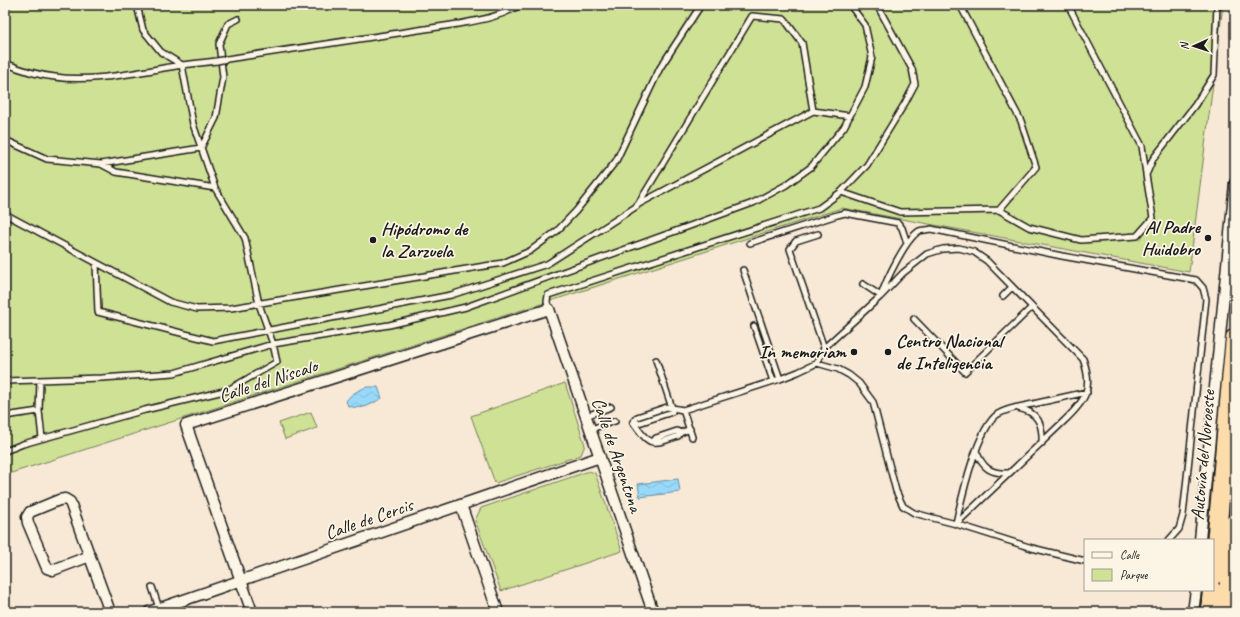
<svg xmlns="http://www.w3.org/2000/svg" width="1240" height="617" viewBox="0 0 1240 617" font-family="Caveat,sans-serif">
<style>
.park{fill:#cee195;stroke:#757e58}
.water{fill:url(#water-waves);stroke:#668da1}
.lines{fill:none;stroke-linecap:round;stroke-linejoin:round}
.service-casing{stroke:#1c1c1c;stroke-width:8}
.minor-casing{stroke:#1c1c1c;stroke-width:13}
.motorway-casing{stroke:#1c1c1c;stroke-width:21}
.service{stroke:#fcf5e5;stroke-width:5}
.minor{stroke:#fcf5e5;stroke-width:10}
.motorway{stroke:#fddcac;stroke-width:18}
.service-bridge-casing{stroke:#1c1c1c;stroke-width:8;stroke-linecap:butt}
.service-bridge{stroke:#fcf5e5;stroke-width:5}
.poi-dot{fill:#1c1c1c;stroke:#fcf5e5;stroke-width:1.5}
.labels{text-anchor:middle;dominant-baseline:central;stroke-width:3.5;stroke-linejoin:round;paint-order:stroke}
.poi-label{font-size:19px;font-weight:bold;fill:#1c1c1c;stroke:#fcf5e5;text-anchor:end}
.street-label{font-size:19px;fill:#1c1c1c;stroke:#fcf5e5}
</style>
<defs>
<pattern id="water-waves" width="16" height="10" patternUnits="userSpaceOnUse"><rect width="16" height="10" fill="#98d9fa"/><path d="M0 5q4-4 8 0t8 0" fill="none" stroke="#82bad6"/></pattern>
</defs>
<rect width="100%" height="100%" fill="#f8e9d6"/>
<filter id="ink" filterUnits="userSpaceOnUse"><feTurbulence type="fractalNoise" baseFrequency=".025" numOctaves="2"/><feDisplacementMap in="SourceGraphic" scale="8" xChannelSelector="R" yChannelSelector="G"/><feConvolveMatrix kernelMatrix="1 2 1 2 8 2 1 2 1" color-interpolation-filters="sRGB"/></filter>
<g filter="url(#ink)">
<!-- park -->
<path class="park" d="M5,5h1218l-34,267 -347,-64 -837,267z
M565,383l20,62 -4,10 -86,28 -24,-67z
M311,412l6,16 -32,11 -6,-16z
M589,471l6,2 27,78 -121,40 -26,-71 6,-12z"/>
<!-- water -->
<path class="water" d="M367,387h11l4,11c-14,8 -18,12 -34,8l-2,-5c5,-7 12,-11 21,-14z
M678,479l2,13 -40,5 -2,-13z"/>
<g class="lines">
<defs>
<path id="service" d="M137,5l6,25 18,22 21,13
M960,5l61,116 15,46 -37,43
M1068,5l74,141 4,28
M227,59l231,-35c23,-4 42,-7 62,-19
M5,63c16,7 32,12 50,14 38,6 88,-6 127,-12
M5,140l42,19 54,5 15,8 99,16
M101,164l100,-16 15,-30 7,-41 -4,-33 9,-20 10,-5
M841,192l59,20 99,-2 30,17 52,13 56,-4 16,-18 -7,-43 7,-16 42,-54 19,-30 3,-70
M637,205l176,-94
M5,214l165,88 27,7 34,-1 272,-45 27,-12 27,-20 19,-20 40,-50 44,-93 41,-63
M818,234l-22,7 -6,8 34,99
M750,243l87,-28 8,-2 53,10 4,5 5,15
M96,263l2,49 115,29 238,-46 96,-31 90,-58 115,-190 32,3 18,24 11,68 37,5
M743,270l37,109
M863,284l18,12c5,-16 24,-56 38,-65 3,-1 9,-1 12,-2l131,27 134,24 7,8 3,11 -23,216 -4,14 -10,11
M1003,296l9,-9
M549,309l-2,-7 1,-7 271,-87 22,-16 26,-27 38,-62 10,-19 -3,-15 -35,-64
M914,319l51,53 67,-65
M754,326l19,55
M656,360l16,48
M817,363l21,6 11,6 10,8 14,19 23,89 7,15 11,7 42,11 76,24 53,13
M5,381l97,-3 72,-5 99,-29 116,-19 77,-18 287,-104 33,-18 25,-18 33,-40 21,-40 7,-30 -7,-32 -15,-20
M1018,408c20,4 25,16 24,35
M683,410l9,27
M39,411l3,27
M5,416l34,-5 1,-31
M586,416l25,-9
M633,422l4,-5 30,-10 16,3 97,-31 18,-7 19,-9 7,-15 57,-52 22,-23 24,-19 16,-5 16,-1 15,4 13,9 96,98c11,30 2,42 -19,62l-108,103
M633,422c17,24 18,24 45,14l2,-3 10,-4
M633,422l6,1 33,-11v-4
M591,429l24,-8
M653,442l3,-4 21,-7 3,2
M5,451l18,-7 122,-34 83,-20 49,-28 -4,-18 -14,-40 -14,-66 -30,-50 -22,-64 -11,-59 35,-4
M976,451c7,17 14,23 33,22
M956,523c6,-26 21,-95 42,-109 10,-6 24,-8 35,-10 18,-4 36,-8 54,-12
M152,587l7,21"/>
<path id="minor" d="M461,505l37,107
M1200,540l35,-357
M90,556l-37,14 -6,-2 -19,-45 -1,-6 3,-5 29,-12 6,-1 5,3 40,110
M149,612l451,-155
M252,612l-66,-187 363,-116 104,303
M1193,612l3,-22"/>
<path id="motorway" d="M1213,576l22,-238
M1210,612l2,-22
M1226,612l9,-89"/>
</defs>
<!-- service casing -->
<use href="#service" class="service-casing"/>
<!-- minor casing -->
<use href="#minor" class="minor-casing"/>
<!-- motorway casing -->
<use href="#motorway" class="motorway-casing"/>
<!-- service -->
<use href="#service" class="service"/>
<!-- minor -->
<use href="#minor" class="minor"/>
<!-- motorway -->
<use href="#motorway" class="motorway"/>
<defs>
<path id="service-bridge" d="M217,61l10,-2"/>
</defs>
<!-- service-bridge casing -->
<use href="#service-bridge" class="service-bridge-casing"/>
<!-- service-bridge -->
<use href="#service-bridge" class="service-bridge"/>
</g>
</g>
<!-- markers -->
<g class="poi-dot">
<circle cx="1208" cy="238" r="4"/>
<circle cx="373" cy="240" r="4"/>
<circle cx="854" cy="352" r="4"/>
<circle cx="888" cy="352" r="4"/>
</g>
<g class="labels">
<!-- poi labels -->
<g class="poi-label">
<text x="1200" y="227">Al Padre<tspan x="1200" dy="22">Huidobro</tspan></text>
<text x="381" y="229" text-anchor="start">Hipódromo de<tspan x="381" dy="22">la Zarzuela</tspan></text>
<text x="896" y="341" text-anchor="start">Centro Nacional<tspan x="896" dy="22">de Inteligencia</tspan></text>
<text x="846" y="352">In memoriam</text>
</g>
<!-- street labels -->
<g class="street-label">
<text transform="translate(268 381) rotate(-18)">Calle del Níscalo</text>
<text transform="translate(617 455) rotate(71)">Calle de Argentona</text>
<text transform="translate(1203 455) rotate(-85)">Autovía del Noroeste</text>
<text transform="translate(369 519) rotate(-19)">Calle de Cercis</text>
</g>
</g>
<!-- margin -->
<rect width="1240" height="617" fill="none" stroke="#fcf5e5" stroke-width="20"/>
<rect x="10" y="10" width="1220" height="597" fill="none" stroke="#1c1c1c" stroke-width="1.5" filter="url(#ink)"/>
<!-- legend -->
<rect x="1084" y="539" width="130" height="52" fill="#fcf5e5" stroke="#a29e95"/>
<rect x="1092" y="552" width="20" height="6" fill="#fcf5e5" stroke="#a29e95"/>
<text x="1120" y="559" font-size="12" fill="#1c1c1c">Calle</text>
<rect x="1092" y="569" width="20" height="12" fill="#cee195" stroke="#a29e95"/>
<text x="1120" y="579" font-size="12" fill="#1c1c1c">Parque</text>
<!-- north arrow -->
<g transform="translate(1194 46) rotate(267)" stroke="#fcf5e5" stroke-width="3" paint-order="stroke">
<path d="M0-3L7 15L0 10L-7 15Z" fill="#1c1c1c"/>
<text y="-6" font-size="11" font-weight="bold" text-anchor="middle" fill="#1c1c1c">N</text>
</g>
</svg>
